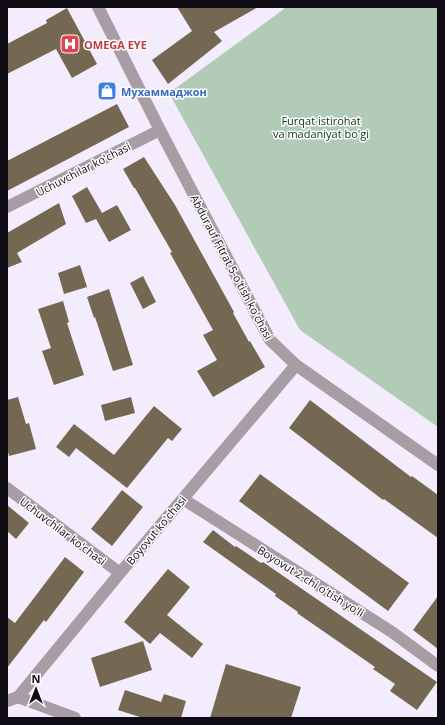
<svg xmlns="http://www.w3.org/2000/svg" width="445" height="725" viewBox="0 0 445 725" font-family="'Open Sans',sans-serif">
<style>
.green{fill:#b1cbb7}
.building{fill:#756852}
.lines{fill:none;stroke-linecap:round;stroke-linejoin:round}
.street{stroke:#a89da4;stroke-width:12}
.labels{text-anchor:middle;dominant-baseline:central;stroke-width:3;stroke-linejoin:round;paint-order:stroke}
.health-label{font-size:11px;font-weight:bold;fill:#be3a42;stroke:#fdfdfd;text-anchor:start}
.shop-label{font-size:11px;font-weight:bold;fill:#366cbe;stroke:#fdfdfd;text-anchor:start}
.park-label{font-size:11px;fill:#09321a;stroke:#fdfdfd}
.street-label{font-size:11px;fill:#100c15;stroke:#fdfdfd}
</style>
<rect width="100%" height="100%" fill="#f3ecfc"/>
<!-- green -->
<path class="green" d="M283,7h155v420l-138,-97 -131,-237 115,-84z"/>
<!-- building -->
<path class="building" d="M177,7h81l-44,25 8,9 -54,43 -16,-24 40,-29z
M67,8l30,56 -25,14 -16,-29 -49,25v-30l40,-21 -1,-3z
M117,104l12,23 -122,64v-30z
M144,157l31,48 59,107 -1,1 16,29 1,-1 15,26 -52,30 -16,-26 20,-11 -14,-25 10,-5 -43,-77 2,-1 -37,-64h-1l-11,-19z
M87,187l15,26 15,-8 14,25 -22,12 -13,-23 -10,4 -14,-27z
M59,203l7,21 -49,29 5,9 -15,6v-35z
M80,265l7,22 -23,7 -6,-21z
M143,276l13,26 -13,7 -13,-26z
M109,289l24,76 -20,6 -18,-54 -1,1 -7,-21z
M63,301l6,21 -2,1 17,52 -30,10 -12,-34 9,-3 -13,-39z
M18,397l8,27 3,-1 7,26 -27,7 -2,-8v-48z
M131,397l4,16 -30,8 -4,-16z
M310,400l101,77 1,-1 26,19v43l-54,-39 -1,1 -94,-72z
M154,406l28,23 -10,12 -4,-3 -41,50 -51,-40 -7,9 -13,-10 18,-23 40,31z
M260,474l149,109 -21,28 -149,-110z
M122,490l21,17 -31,39 -21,-17z
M7,505l22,18 -13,16 -9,-8z
M213,530l22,17 1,-1 25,17 2,-1 174,120 -20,28 -27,-19 5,-7 -22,-15 2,-2 -78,-54 1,-1 -23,-16 1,-2 -73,-52z
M65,557l19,15 -38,50 -2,-2 -37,48v-51l8,6z
M168,569l22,18 -23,28 36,29 -11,14 -32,-25 -10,11 -26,-22z
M438,596v53l-25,-19z
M143,641l9,29 -52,17 -9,-29z
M226,664l75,23 -10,31h-81z
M125,690l36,12 3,-8 22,7 -5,17h-38l-25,-8z"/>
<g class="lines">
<!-- street -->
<path class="street" d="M98,7l62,123 110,210 26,25 142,100
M7,207l153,-77
M7,488l113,85
M183,499l209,133 46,34
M18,697l102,-124 176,-208
M7,701l11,-4 57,21"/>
</g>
<!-- icons -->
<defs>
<symbol id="hospital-square" viewBox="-11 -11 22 22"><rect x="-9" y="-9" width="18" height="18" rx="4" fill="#e0444e" stroke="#fdfdfd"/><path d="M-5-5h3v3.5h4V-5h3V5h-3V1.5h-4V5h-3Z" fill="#fff"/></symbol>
<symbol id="shop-square" viewBox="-11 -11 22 22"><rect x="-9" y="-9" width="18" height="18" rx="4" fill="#3f7fe0" stroke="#fdfdfd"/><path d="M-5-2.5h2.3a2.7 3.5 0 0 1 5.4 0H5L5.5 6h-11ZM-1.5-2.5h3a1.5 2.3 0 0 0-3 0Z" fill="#fff"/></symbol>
</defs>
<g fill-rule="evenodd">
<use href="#hospital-square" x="59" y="33" width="22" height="22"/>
<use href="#shop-square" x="96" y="80" width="22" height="22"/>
</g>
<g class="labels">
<!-- health labels -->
<g class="health-label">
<text x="84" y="44">OMEGA EYE</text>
</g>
<!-- shop labels -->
<g class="shop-label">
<text x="121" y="91">Мухаммаджон</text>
</g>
<!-- park labels -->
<g class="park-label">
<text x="321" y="120">Furqat istirohat<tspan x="321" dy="13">va madaniyat bo'gi</tspan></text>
</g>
<!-- street labels -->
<g class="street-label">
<text transform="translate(83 169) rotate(-27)">Uchuvchilar ko'chasi</text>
<text transform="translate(232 267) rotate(62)">Abdurauf Fitrat 5-o'tish ko'chasi</text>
<text transform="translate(156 530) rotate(-50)">Boyovut ko'chasi</text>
<text transform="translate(63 531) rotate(37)">Uchuvchilar ko'chasi</text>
<text transform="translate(311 581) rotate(32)">Boyovut 2-chi o'tish yo'li</text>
</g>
</g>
<!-- border -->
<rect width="445" height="725" fill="none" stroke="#100c15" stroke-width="16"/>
<!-- north arrow -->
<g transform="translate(36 689)" stroke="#fdfdfd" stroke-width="3" paint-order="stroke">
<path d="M0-3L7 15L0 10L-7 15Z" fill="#100c15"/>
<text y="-6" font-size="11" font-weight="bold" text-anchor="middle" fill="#100c15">N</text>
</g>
</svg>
